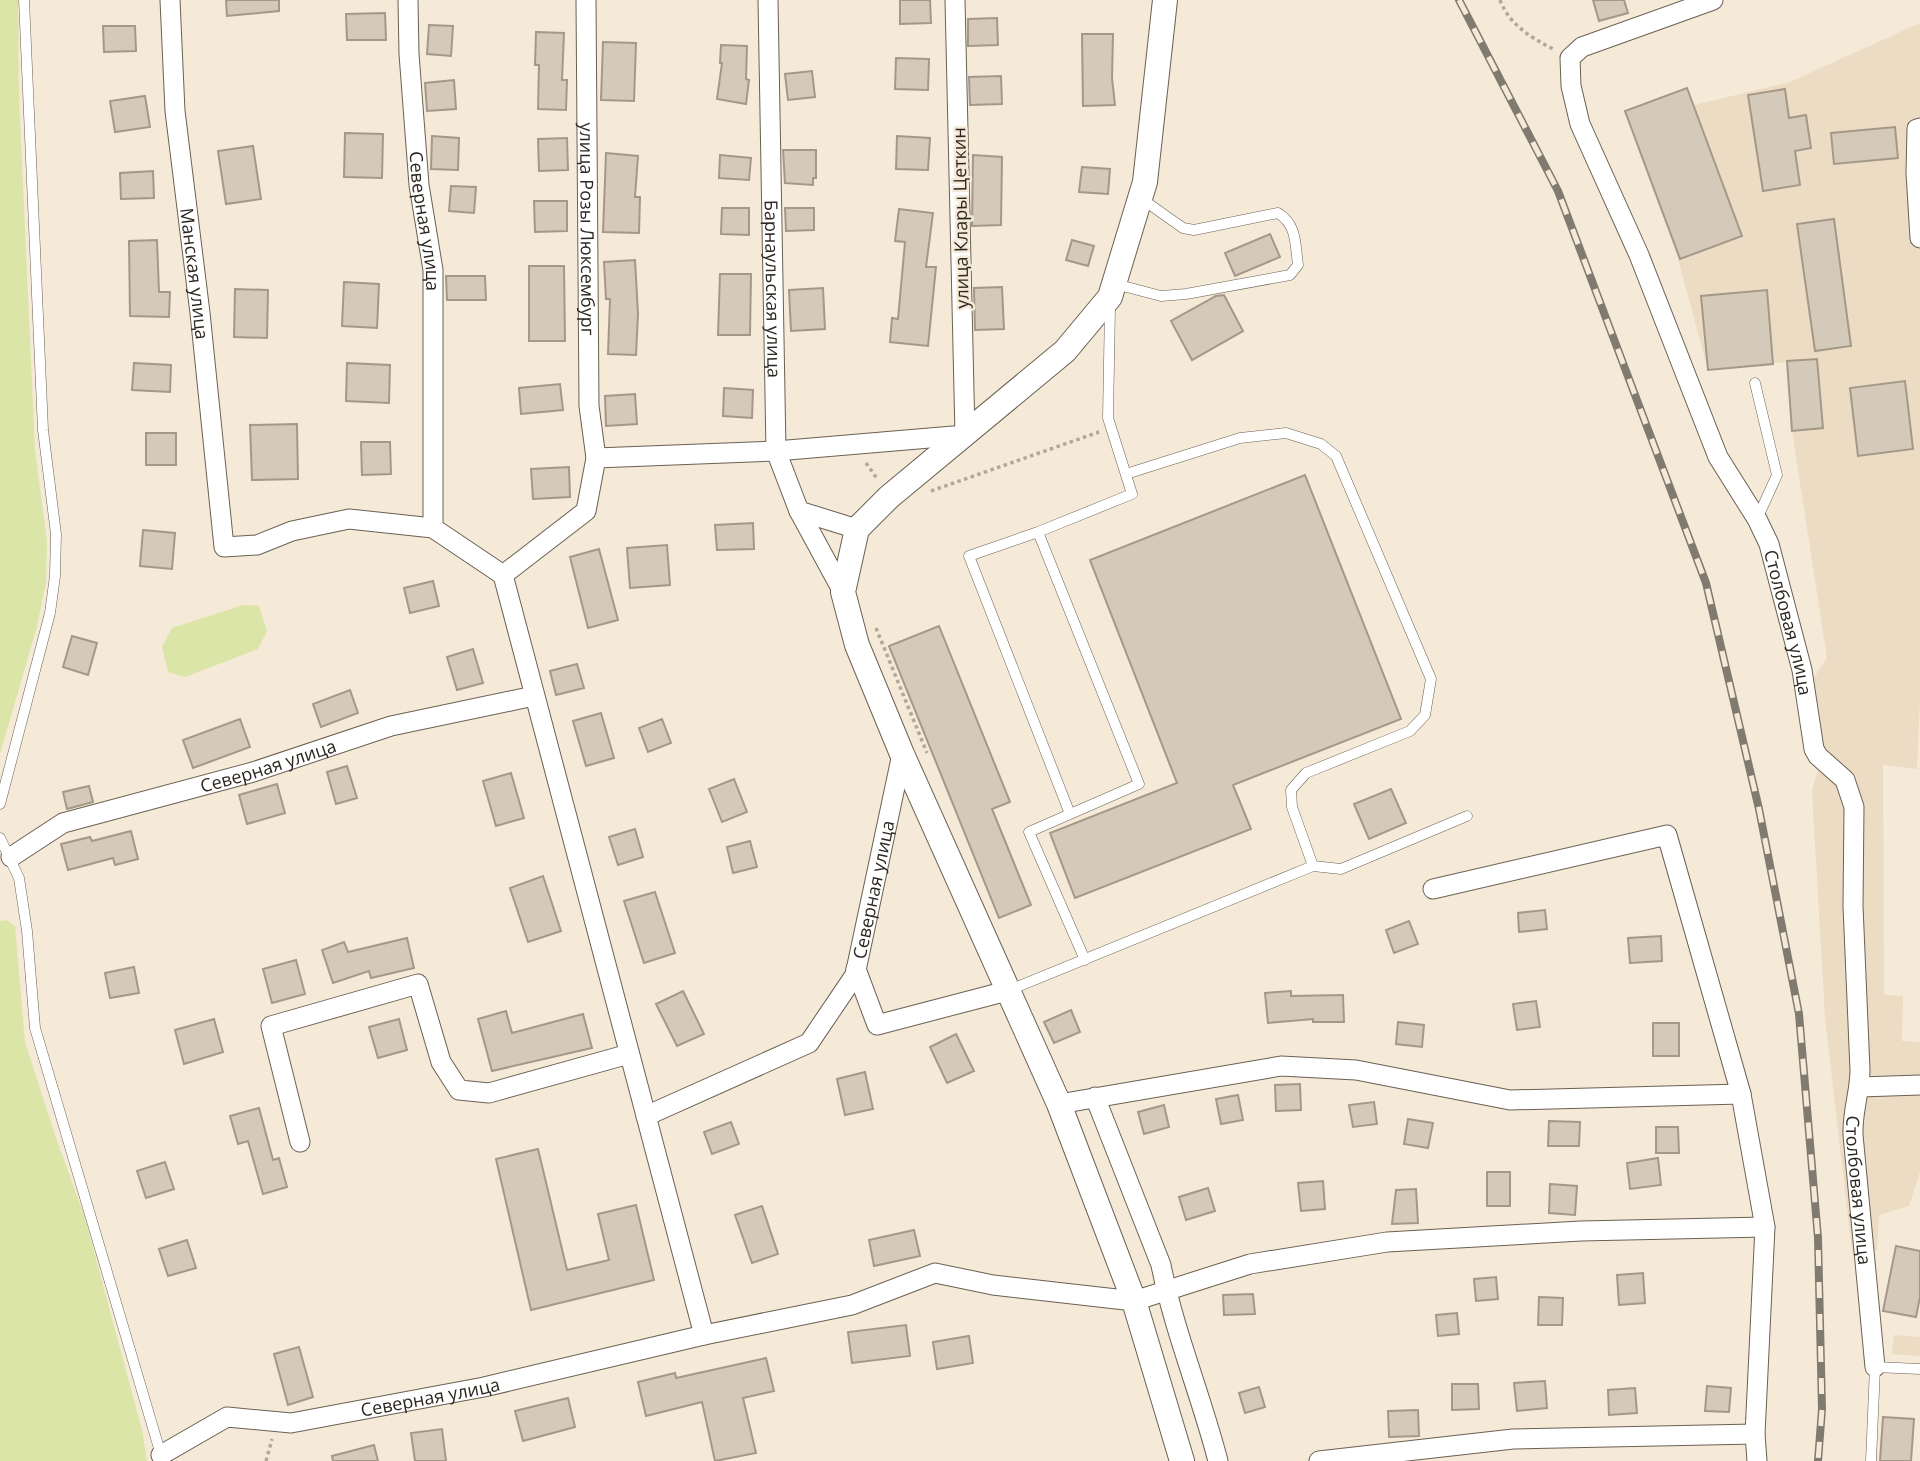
<svg xmlns="http://www.w3.org/2000/svg" width="1920" height="1461" viewBox="0 0 1920 1461" font-family="'Open Sans',sans-serif">
<style>
.built{fill:#ecdcc4}
.green{fill:#dce5a8}
.building{fill:#d5c9b9;stroke:#a49989;stroke-width:2}
.lines{fill:none;stroke-linecap:round;stroke-linejoin:round}
.service-casing{stroke:#6b6052;stroke-width:11}
.minor-casing{stroke:#6b6052;stroke-width:21}
.tertiary-casing{stroke:#6b6052;stroke-width:26}
.path{stroke:#b1a79a;stroke-width:3.5;stroke-dasharray:3.5 3.5;stroke-linecap:butt}
.service{stroke:#fff;stroke-width:10}
.minor{stroke:#fff;stroke-width:19}
.tertiary{stroke:#fff;stroke-width:24}
.rail-casing{stroke:#817a6f;stroke-width:8}
.rail{stroke:#f5e9d8;stroke-width:5;stroke-dasharray:16;stroke-linecap:butt}
.labels{text-anchor:middle;dominant-baseline:central;stroke-width:5;stroke-linejoin:round;paint-order:stroke}
.street-label{font-size:18px;fill:#2b2720;stroke:#f5e9d8}
</style>
<rect width="100%" height="100%" fill="#f5e9d8"/>
<!-- built -->
<path class="built" d="M1920,23v675l-3,71 -34,-4 1,230 19,1 -1,45 18,1v130l-11,34 -30,9 -2,36 -25,1 -27,-235 -13,-226 10,-36 -9,-76 14,-21 -35,-227 -5,-69 -79,8 -68,-252 150,-36z
M1894,1335l26,2v19l-28,-2z"/>
<!-- green -->
<path class="green" d="M0,0h18l1,96 16,354 12,92 -1,41 -10,47 -36,124z
M243,605l16,1 8,25 -9,18 -73,28 -17,-5 -6,-25 10,-19z
M7,920l8,6 10,116 30,93 30,83 57,212 5,31h-147v-540z"/>
<!-- building -->
<path class="building" d="M226,0h53v11l-52,5z
M900,0h30l1,23 -31,1z
M1593,0h31l4,13 -29,8z
M385,13l1,27h-39l-1,-26z
M997,18l1,27 -30,1v-27z
M429,25l24,1 -2,30 -24,-2z
M103,26h32l1,25 -32,1z
M536,32l28,1 -2,47h5l-1,30 -28,-1 1,-44h-4z
M1082,34h31l-1,44 3,27 -32,1z
M603,42l33,1 -2,58 -33,-1z
M721,45l26,1 -1,33 3,1 -3,24 -29,-5 5,-36h-2z
M896,58l33,1 -1,31 -33,-1z
M812,71l3,26 -27,3 -3,-26z
M1001,76l1,28 -32,1 -1,-28z
M454,80l2,29 -29,2 -2,-28z
M1687,88l55,148 -62,23 -55,-148z
M1785,89l4,29 17,-3 5,33 -16,3 5,34 -37,6 -15,-96z
M145,96l5,31 -35,5 -5,-31z
M1895,127l3,31 -64,6 -3,-31z
M345,133l38,1 -1,44 -38,-1z
M432,136l27,2 -1,32 -27,-1z
M897,136l33,2 -2,32 -32,-1z
M567,138l1,32 -29,1 -1,-32z
M253,146l8,53 -35,5 -8,-53z
M783,150h33v28h-3v7l-28,-2z
M606,153l32,3 -3,41h5l-1,36 -36,-1z
M720,155l31,3 -2,22 -30,-2z
M973,155l29,2 -1,68 -29,1z
M1082,167l28,2 -2,25 -29,-2z
M153,171l1,27 -33,1 -1,-26z
M451,186l25,1 -2,26 -25,-2z
M534,201h33v30l-32,1z
M722,208h27v27l-28,-1z
M785,208h29v22l-28,1z
M899,209l34,4 -7,54h10l-8,79 -38,-4 2,-24 6,1 7,-77 -10,-1z
M1834,219l17,127 -36,5 -18,-127z
M1270,234l10,23 -45,19 -10,-23z
M157,240l2,52h11l-1,25 -39,-1 -1,-75z
M1072,240l22,6 -6,20 -22,-6z
M635,260l3,54 -2,41 -28,-1 2,-55h-4l-2,-37z
M529,266h35l1,75h-36z
M720,274h31l-1,61h-32z
M446,276h39l1,24h-39z
M344,282l35,2 -2,44 -35,-2z
M1002,287l2,42 -29,1 -1,-42z
M823,288l2,41 -34,2 -2,-41z
M235,289l33,1 -1,48 -33,-1z
M1767,290l6,74 -65,6 -7,-74z
M1224,295l19,36 -51,29 -21,-39 45,-25z
M1817,359l6,69 -31,3 -5,-70z
M134,363l37,2 -1,27 -38,-2z
M347,363l43,2 -1,38 -43,-2z
M1905,381l8,68 -55,7 -8,-68z
M560,384l3,26 -42,4 -2,-26z
M724,388l29,2 -1,28 -29,-2z
M635,394l2,30 -31,2 -1,-30z
M297,424l1,55 -46,1 -2,-55z
M146,433h30v32h-30z
M361,442h29l1,32 -29,1z
M569,467l1,30 -37,2 -2,-30z
M1305,475l96,244 -168,66 18,44 -176,69 -25,-65 127,-50 -87,-223z
M753,523l1,26 -37,1 -2,-25z
M143,530l32,3 -3,36 -32,-3z
M667,545l3,40 -40,3 -3,-40z
M599,549l19,71 -30,8 -18,-71z
M433,581l6,25 -29,7 -6,-25z
M939,626l71,176 -18,7 39,96 -32,13 -110,-272z
M72,636l25,7 -9,32 -25,-8z
M473,649l10,34 -26,7 -10,-33z
M577,664l7,24 -28,7 -6,-24z
M350,690l8,23 -37,14 -8,-23z
M601,713l13,45 -28,8 -13,-45z
M240,719l10,28 -57,21 -10,-28z
M662,719l9,24 -23,9 -9,-24z
M347,766l10,32 -21,6 -9,-32z
M511,773l13,45 -28,8 -13,-45z
M734,779l13,33 -25,10 -13,-33z
M277,784l8,29 -38,11 -8,-29z
M89,786l4,16 -26,7 -4,-17z
M1391,789l15,34 -37,16 -15,-35z
M635,829l8,28 -25,8 -9,-28z
M131,831l7,28 -23,6 -2,-7 -45,12 -7,-26 29,-7 2,4z
M750,841l7,26 -24,6 -6,-26z
M543,876l18,55 -33,11 -18,-54z
M655,892l20,61 -31,10 -20,-62z
M1545,910l2,19 -28,3 -1,-19z
M1409,921l9,23 -24,9 -8,-23z
M1661,936l1,25 -32,2 -2,-25z
M407,938l7,30 -43,10 -2,-7 -36,12 -11,-33 22,-8 4,10z
M296,960l9,34 -33,9 -9,-34z
M134,967l5,26 -29,5 -5,-25z
M683,991l21,43 -27,12 -21,-42z
M1291,991v5l52,-1 1,27h-31v-3l-45,4 -3,-30z
M1536,1001l4,26 -23,3 -4,-26z
M1071,1010l9,22 -26,11 -10,-21z
M506,1011l6,22 71,-19 9,34 -100,23 -14,-52z
M214,1019l9,33 -39,12 -9,-34z
M399,1019l8,31 -29,8 -9,-31z
M1398,1022l26,3 -2,22 -26,-3z
M1653,1023h26v33h-26z
M956,1034l18,37 -27,12 -17,-36z
M865,1072l8,37 -28,6 -8,-36z
M1300,1084l1,26 -25,1 -1,-26z
M1238,1095l5,25 -22,4 -5,-25z
M1374,1102l3,22 -24,3 -4,-22z
M1164,1105l5,22 -25,7 -6,-22z
M259,1108l14,52 6,-2 8,29 -24,7 -15,-53 -10,3 -8,-28z
M1408,1119l25,4 -5,25 -24,-4z
M1549,1121l31,1 -1,24h-31z
M731,1122l8,22 -27,10 -8,-22z
M1656,1127h22l1,26h-23z
M538,1149l29,121 42,-10 -11,-46 38,-9 18,75 -123,30 -35,-151z
M1658,1158l3,27 -31,4 -3,-26z
M165,1162l9,27 -28,9 -9,-27z
M1487,1172h23v34h-23z
M1323,1181l2,28 -24,2 -3,-28z
M1550,1184l27,2 -2,29 -26,-2z
M1208,1188l7,23 -29,9 -7,-23z
M1416,1189l2,34 -26,1 4,-34z
M762,1206l16,48 -26,9 -17,-48z
M914,1230l6,26 -46,10 -5,-26z
M187,1240l9,28 -28,8 -9,-27z
M1896,1246l24,5v46l-4,20 -33,-6z
M1643,1273l2,30 -26,2 -2,-30z
M1496,1277l2,22 -22,2 -2,-22z
M1253,1294l2,20 -31,1 -1,-20z
M1539,1297l24,1 -1,27h-24z
M1457,1313l2,21 -21,2 -2,-21z
M906,1325l4,31 -58,7 -4,-31z
M969,1336l4,27 -36,6 -4,-27z
M299,1347l14,50 -25,8 -14,-51z
M766,1358l8,33 -31,7 13,55 -41,8 -13,-59 -56,14 -8,-34 37,-9 1,5z
M1545,1381l2,27 -30,3 -3,-28z
M1452,1384h26l1,25 -27,1z
M1707,1386l24,2 -2,24 -24,-1z
M1259,1387l6,20 -20,6 -6,-20z
M1635,1388l2,25 -28,2 -1,-25z
M568,1398l7,29 -52,14 -8,-30z
M1418,1410l1,26 -30,1 -1,-26z
M1883,1417l31,2 -3,42h-31z
M442,1429l4,32h-31l-4,-28z
M374,1445l4,16h-45l-1,-5z"/>
<g class="lines">
<defs>
<path id="service" d="M1115,284l46,12 25,-2 104,-19 8,-10c-3,-22 -1,-40 -20,-52l-84,17 -11,-2 -41,-29
M1755,383l22,92 -20,44
M1038,532l-69,24 101,258
M0,804l50,-191 5,-37 1,-42 -13,-104 -19,-430
M0,838l19,40 8,53 8,97 126,427
M1313,866l28,3 126,-53
M1085,960l-56,-128 110,-48 -101,-252 94,-38 -24,-76 2,-112
M1007,991l306,-125 -21,-59 -1,-17 15,-17 104,-42 15,-16 6,-36 -95,-223 -15,-12 -35,-11 -46,5 -114,36
M1871,1461l4,-94 45,2"/>
<g id="minor">
<path id="s1" d="M170,0l5,111 25,202 24,234 33,-2 35,-14 57,-12 84,9 70,47 83,-64 10,-53 180,-7 189,-16 -10,-435"/>
<path id="s2" d="M408,0l1,54 10,131 14,85v258"/>
<path id="s3" d="M586,0l3,406 7,52"/>
<path id="s4" d="M768,0l8,451 23,60 58,18"/>
<path id="s5" d="M1713,0l-131,47 -12,11 1,28 9,38 59,131 79,202 39,62 12,25 33,126 12,79 4,7 27,24 9,27 -1,99 7,164c0,22 -8,42 -7,65l22,232"/>
<path d="M1920,128l-3,1 -1,44 4,65"/>
<path d="M799,511l44,81"/>
<path d="M503,575l201,760 148,-30 83,-32 58,12 141,16 116,-37 137,-22 194,-11 184,-4"/>
<path id="s6" d="M11,857l52,-34 190,-51 138,-46 143,-30"/>
<path d="M1433,889l234,-54 74,259 24,133 -10,207 2,27"/>
<path d="M856,969l21,56 130,-34"/>
<path d="M1860,1087l60,-2"/>
<path d="M1095,1097l66,168c13,66 40,130 57,196"/>
<path d="M1059,1104l222,-38 75,4 154,30 231,-6"/>
<path id="s7" d="M646,1116l163,-73 46,-68 47,-221"/>
<path d="M300,1142l-29,-116 147,-42 23,78 18,28 30,3 140,-39"/>
<path id="s8" d="M161,1455l66,-38 64,6 193,-36 220,-52"/>
<path d="M1319,1461l194,-22 242,-5"/>
</g>
<path id="tertiary" d="M1165,0l-20,182 -35,115 -45,54 -176,146 -32,32 -14,63 14,53 45,109 157,350 75,197 48,160"/>
</defs>
<!-- service casing -->
<use href="#service" class="service-casing"/>
<!-- minor casing -->
<use href="#minor" class="minor-casing"/>
<!-- tertiary casing -->
<use href="#tertiary" class="tertiary-casing"/>
<!-- path -->
<path class="path" d="M1500,0c10,26 32,38 55,50
M866,463l12,17
M931,491l168,-59
M876,628l51,125
M266,1461l6,-22"/>
<!-- service -->
<use href="#service" class="service"/>
<!-- minor -->
<use href="#minor" class="minor"/>
<!-- tertiary -->
<use href="#tertiary" class="tertiary"/>
<defs>
<path id="rail" d="M1459,0l99,191 148,392 53,226 40,205 19,224 4,171 -4,52"/>
</defs>
<!-- rail casing -->
<use href="#rail" class="rail-casing"/>
<!-- rail -->
<use href="#rail" class="rail"/>
</g>
<g class="labels">
<!-- street labels -->
<g class="street-label">
<text transform="translate(960 218) rotate(-91)">улица Клары Цеткин</text>
<text stroke="none"><textPath href="#s2" startOffset="222">Северная улица</textPath></text>
<text stroke="none"><textPath href="#s3" startOffset="229">улица Розы Люксембург</textPath></text>
<text stroke="none"><textPath href="#s1" startOffset="275">Манская улица</textPath></text>
<text stroke="none"><textPath href="#s4" startOffset="289">Барнаульская улица</textPath></text>
<text stroke="none"><textPath href="#s5" startOffset="765">Столбовая улица</textPath></text>
<text stroke="none"><textPath href="#s6" startOffset="275">Северная улица</textPath></text>
<text stroke="none"><textPath href="#s7" startOffset="348">Северная улица</textPath></text>
<text stroke="none"><textPath href="#s5" startOffset="1351">Столбовая улица</textPath></text>
<text stroke="none"><textPath href="#s8" startOffset="282">Северная улица</textPath></text>
</g>
</g>
</svg>
